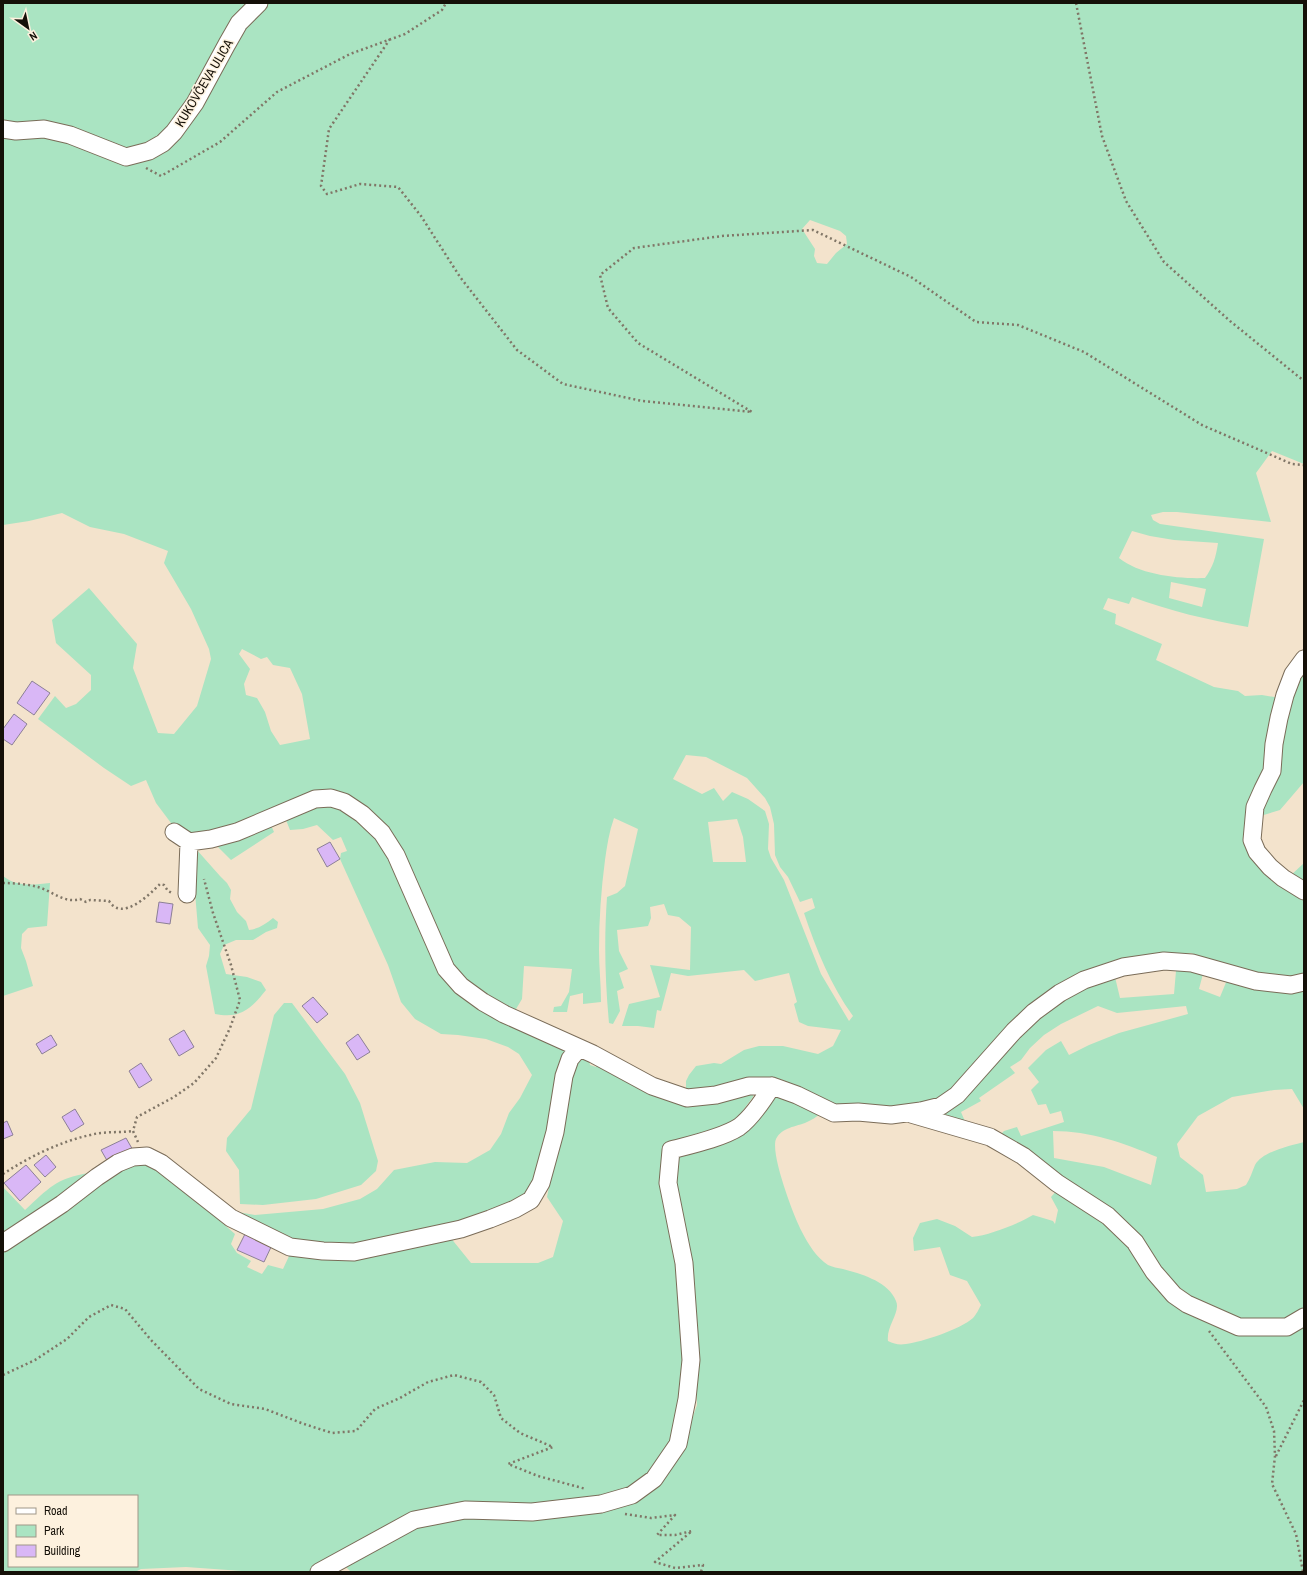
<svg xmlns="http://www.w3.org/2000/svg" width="1307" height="1575" viewBox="0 0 1307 1575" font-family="'Archivo Narrow',sans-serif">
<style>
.green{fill:#aae4c2;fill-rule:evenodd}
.building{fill:#d9b7f6;stroke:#8c8096}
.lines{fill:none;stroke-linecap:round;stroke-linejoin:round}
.street-casing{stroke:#7a6c58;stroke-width:19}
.path{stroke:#807667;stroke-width:2.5;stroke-dasharray:2 3;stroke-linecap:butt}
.street{stroke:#fff;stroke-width:17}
.labels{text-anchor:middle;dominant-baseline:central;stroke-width:3;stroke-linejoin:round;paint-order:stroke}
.street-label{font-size:13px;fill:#151008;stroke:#fdf1de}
</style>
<rect width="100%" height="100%" fill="#f3e3cc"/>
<!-- green -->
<path class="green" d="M3,3h249l-81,125 -20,16 -22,9 -126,-29z
M267,3h1037v461l-32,-13 -16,22 15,49 -94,-10h-14l-12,3 2,5 7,4 104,15 -16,88c-40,-7 -78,-16 -116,-30l-3,7 -21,-6 -5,11 13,5 -1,10 47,20 -6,16 58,27 24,4 7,5 17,-1 18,3 -31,147 55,54v78l-4,1 -65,-7 -44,-18 -25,2 -78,18 -151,131 -30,3 -78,-1 -48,-27 -31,-1 -64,15v-12l3,-6 7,-9 18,-3 7,1 23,-14 15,-4h24l35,8 15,-8 8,-16 -33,-4 -9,-4 -5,-18 3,-2 -8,-29 -34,8 -11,-11 -56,6 -17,-3 -10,38 -4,-1 -3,18 -16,-2h-16l7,-22 31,-7 -10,-32 40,5 1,-43 -12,-10 -11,-2 -4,-11 -14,3 1,11 -3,8 -31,4 2,21 9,18 -9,4 5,15 -7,3 3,20 -7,13 -4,-1c-4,-43 -5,-84 -2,-126l10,-4 8,-7 13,-57 -24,-11c-5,14 -7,28 -9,42 -4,30 -6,60 -6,90 0,17 2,35 2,52l-18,2v-11l-13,3 -3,16h-14l1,-5 7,-1 8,-14 3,-23 -48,-3 -2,33 -9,15 -51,-31 -54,-114 -62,-72 -118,35 -43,2 -11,-7 -18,-24 -10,-23 -15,6 -27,-18 -66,-49 17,-23 11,12 10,-4 15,-14v-15l-35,-32 -4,-23 37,-32 48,56 -4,24 25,65 16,1 23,-28 14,-47 -2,-10 -18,-40 -27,-46 4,-12 -44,-17 -34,-7 -28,-14 -33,8 -26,4v-390h44l75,28 29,-3 13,-7 34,-47 33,-61zM810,220l30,11 6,5 1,8 -11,9 -9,11 -10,-1 -3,-7 1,-7 -13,-20zM1132,531l18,5 24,4 44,3c-2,14 -5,24 -13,35 -26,1 -65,-3 -86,-20zM1171,582l35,7 -4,18 -33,-9zM242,649l19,10 6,-2 6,8 17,3 12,26 8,45 -30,6 -9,-14 -6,-19 -8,-14 -11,-3 -2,-11 6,-15 -11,-15zM686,755l20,2 41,21 18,20 5,9 4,17 1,31 5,12 8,10 12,25 12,-4 3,10 -11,5c12,36 27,73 49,103l-4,5 -28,-47 -37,-94 -13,-22 -3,-9 1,-25 -4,-13 -17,-12 -16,-7 -9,9 -9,-13 -12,6 -29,-15zM737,819l6,18 3,25h-33l-5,-40z
M1304,663v119l-24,28 -23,7z
M336,801l46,36 64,141 121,70 -24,118 -19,36 -13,7 -148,35 -62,1 -75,-35 29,5 68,-6 37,-10 17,-10 17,-19 41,-8 32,1 23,-13 11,-16 8,-21 11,-15 12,-23 -13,-21 -11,-7 -22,-8 -28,-4 -17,-1 -26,-15 -14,-17 -13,-37 -48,-106 1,-6 6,-2 -6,-14 -8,3 -16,-15 -14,4 -13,1 -6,-15z
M270,823l4,9 -43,28 -17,-17z
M196,849l24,27 7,7 4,7 -1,9 7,13 9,9 3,9c9,-1 17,-6 24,-12l5,4 -1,6 -11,4 -13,8h-17l-12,5 -4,9 6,20 21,3 14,5 5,8c-15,19 -26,29 -51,24l-9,-48 3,-10 1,-11 -12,-17 -6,-71z
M1304,863v20l-15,-6z
M3,876c14,11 30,9 47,7l-3,43 -19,2 -6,6 -1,14 5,13 7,25 -30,10z
M1178,965l26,5 -5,19 21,8 7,-17 33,9 44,3v117l-12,-20 -18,1 -42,7 -34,19 -21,28 3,13 23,18 3,17 31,-3 9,-4c4,-6 6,-13 9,-20 8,-14 35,-19 49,-23v170c-52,28 -92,1 -133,-31l-170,-147 3,-3 13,-4 4,9 43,-14 -3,-11 -11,3 -4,-10 -8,1 -7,-15 8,-8 -11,-14 18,-18 15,-9 8,14 20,-10 30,-12 69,-19 -2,-8 -69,7 -19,-7 -37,18 -17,11 -14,13 -9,12 -11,7 5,6 -36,25 2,3 -20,11 6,14 -36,-13 76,-69 59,-51 49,-16 5,21 54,-4 2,-23zM1053,1131c37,0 71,12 104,26l-6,28 -47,-18 -50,-9z
M284,1003h8l53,71 15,29 18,58 -2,10 -15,14 -45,14 -53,6 -23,-1 -1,-34 -13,-19 1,-13 24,-29 23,-94z
M580,1059h9l1,6 6,2v-4l89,40 69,-12 -1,6 -21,28 -66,23 -5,9 18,135 6,94 -17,67 -38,38 -81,14 -98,1 -138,66 -71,-1 -56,-4 -45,2 -6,3h-132v-323l86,-60 49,-28 16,6 42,33 39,34 -4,10 6,9 14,8 -4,6 15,7 6,-9 15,4 7,-15 160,-17 21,26h67l15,-6 10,-36 -16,-24 15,-77 7,-48zM9,1496h128v70h-128z
M779,1090l41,24c-4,3 -8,6 -13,8 -11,5 -25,5 -31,17 -6,15 18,78 26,93 6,12 15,26 26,33 4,2 10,3 15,4 18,5 45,12 53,32 5,11 -10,25 -8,40 6,3 11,4 18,3 16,-2 55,-15 67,-26 3,-3 6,-9 8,-13l-14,-24 -17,-6 -10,-28 -26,4 -1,-13 7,-15 17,-4 18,7 17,11c18,-2 46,-13 61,-22l20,6 2,3 3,-14 -7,-13 7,-8 58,42 23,31 77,63 50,11 38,-9v245h-953l-5,-5 78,-45 27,-7 161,-8 66,-48 19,-54 -2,-56 -22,-178 3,-17 33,-8z
M89,1173l-86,67v-53l22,23c23,-21 31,-32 64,-37z"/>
<!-- building -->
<path class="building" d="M32,681l18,12 -16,22 -17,-12z
M14,714l13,10 -15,21 -9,-6v-10z
M330,842l10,17 -13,8 -10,-18z
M159,902l14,2 -3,20 -14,-2z
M313,997l15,17 -11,9 -15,-17z
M184,1030l10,17 -15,9 -10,-17z
M358,1034l12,18 -13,8 -11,-17z
M51,1035l6,10 -15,9 -6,-10z
M141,1063l11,17 -13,8 -10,-17z
M75,1109l9,15 -13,8 -9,-15z
M7,1121l6,14 -10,4v-16z
M126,1138l8,14 -25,12 -8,-14z
M46,1155l10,12 -11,10 -11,-12z
M26,1165l15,17 -21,19 -16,-18z
M246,1232l26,13 -8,17 -27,-12z"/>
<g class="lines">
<defs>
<path id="street" d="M3,129l13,2 28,-2 26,6 56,22 23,-6 14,-8 11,-11 21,-29 32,-59 12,-21 20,-20
M1304,659l-11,15 -8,21 -6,23 -5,26 -2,27 -9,18 -8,18 -3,33 5,12 13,15 13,11 21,13
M174,832l15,10 22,-3 26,-7 78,-33 16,-1 13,4 18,12 20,19 14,22 50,114 15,17 22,16 21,12 89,40 59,32 35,12 29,-3 33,-9h23l25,9 37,18 24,-1 33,3 30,-4 20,-5 16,-11 57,-64 20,-19 26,-19 24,-13 39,-13 41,-6 28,2 64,18 35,4 13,-3
M187,894l2,-52
M911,1114l79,23 33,19 34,27 51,33 27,26 19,30 20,23 13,9 52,23h48l17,-10
M3,1243l59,-39 35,-27 21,-14 15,-6 14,-1 14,7 70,55 59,29 33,4 31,1 107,-23 29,-10 25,-10 16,-9 10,-17 14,-51 9,-56 6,-17 9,-11
M319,1572l95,-52 51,-10 67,2 69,-8 31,-9 22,-16 24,-35 9,-45 4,-39 -7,-97 -16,-80 3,-33c19,-5 51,-12 68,-23 12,-9 25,-28 33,-41"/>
</defs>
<!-- street casing -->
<use href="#street" class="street-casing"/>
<!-- path -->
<path class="path" d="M1076,3l26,133 24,65 38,61 66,59 74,60
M390,39l-61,90 -8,57 6,8 33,-10 38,3 23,29 39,61 57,73 46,34 79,17 110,11 -114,-69 -30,-35 -8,-33 34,-27 88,-12 91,-6 98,47 65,45 42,3 66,27 118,73 90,39 12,1
M146,168l15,8 59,-34 57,-50 73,-38 55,-20 37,-24 4,-7
M3,883c11,0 24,1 35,4 14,4 27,17 42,12l6,3 4,-2 19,1c13,21 40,-6 51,-17l4,1 4,6 4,2
M138,1142l-5,-11 4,-14 37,-20 20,-14 22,-25 14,-30 10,-28 -9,-35 -18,-52 -9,-34
M3,1174c26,-17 56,-32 87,-39 14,-4 28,-2 43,-4
M1209,1331l57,76 8,24 1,25 -3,28 24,50 7,38
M3,1375l32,-15 32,-21 22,-22 22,-12 14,4 26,31 48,49 32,15 34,5 39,15 28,9 24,-2 19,-22 25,-11 28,-16 26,-7 27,7 13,13 7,23 19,15 33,14 -45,17 30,12 48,13
M1276,1456l28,-56
M625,1514l26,4 24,-3 -18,20h18l17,-4 -37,31 20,6 28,-3 -2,7"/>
<!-- street -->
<use href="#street" class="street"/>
</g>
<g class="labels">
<!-- street labels -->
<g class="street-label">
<text transform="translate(204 83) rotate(-59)">KUKOVČEVA ULICA</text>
</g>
</g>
<!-- border -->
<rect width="1307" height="1575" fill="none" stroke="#151008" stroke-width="8"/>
<!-- legend -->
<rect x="8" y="1495" width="130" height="72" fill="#fdf1de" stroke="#a09788"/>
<rect x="16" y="1508" width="20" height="6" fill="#ffffff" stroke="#a09788"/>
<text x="44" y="1515" font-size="12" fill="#151008">Road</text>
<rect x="16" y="1525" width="20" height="12" fill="#aae4c2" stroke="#a09788"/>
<text x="44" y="1535" font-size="12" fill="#151008">Park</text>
<rect x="16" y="1545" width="20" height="12" fill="#d9b7f6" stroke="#a09788"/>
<text x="44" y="1555" font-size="12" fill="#151008">Building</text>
<!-- north arrow -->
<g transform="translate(28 28) rotate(147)" stroke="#fdf1de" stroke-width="3" paint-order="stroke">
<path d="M0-3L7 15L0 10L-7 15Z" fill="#151008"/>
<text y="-6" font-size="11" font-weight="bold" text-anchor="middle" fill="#151008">N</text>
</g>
</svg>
